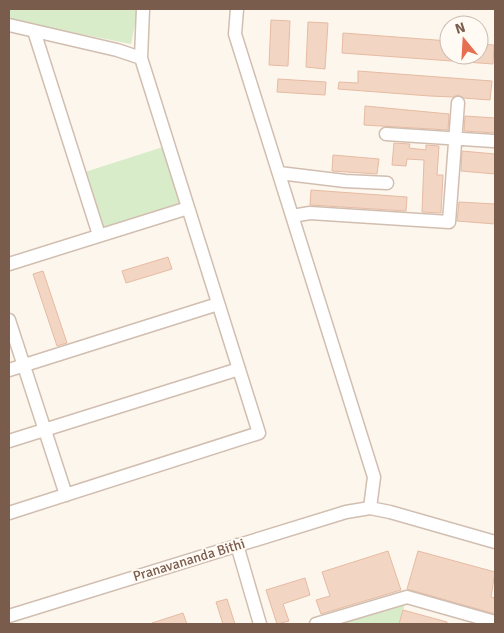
<svg xmlns="http://www.w3.org/2000/svg" width="504" height="633" viewBox="0 0 504 633" font-family="Signika,sans-serif">
<style>
.green{fill:#d8ecc9}
.building{fill:#f3d5c3;stroke:#e6bba3}
.lines{fill:none;stroke-linecap:round;stroke-linejoin:round}
.minor-casing{stroke:#d1beb0;stroke-width:15}
.minor{stroke:#fff;stroke-width:12}
.labels{text-anchor:middle;dominant-baseline:central;stroke-width:4;stroke-linejoin:round;paint-order:stroke}
.street-label{font-size:14px;fill:#7a5c4d;stroke:#fffaf3}
</style>
<rect width="100%" height="100%" fill="#fdf6ec"/>
<!-- green -->
<path class="green" d="M9,9h129l-7,35 -122,-24z
M166,146l22,62 -89,27 -17,-62z
M407,597l-8,27h-83z"/>
<!-- building -->
<path class="building" d="M271,20l19,1 -2,45 -19,-1z
M308,22l20,1 -3,46 -19,-2z
M343,33l106,8v14h30l1,-11 14,1 -1,19 -151,-11z
M358,71l134,10 -2,19 -26,-2 -6,-3 -5,2 -23,-1 -92,-7 1,-7 19,1z
M278,79l48,3 -1,13 -48,-3z
M365,106l84,8 -1,16 -84,-5z
M465,116l30,2v15l-31,-2z
M394,143l16,1 -1,4 17,2v-5l13,1 -2,29h6l-2,38 -19,-1 2,-52 -17,-1 -1,7 -14,-1z
M462,151l33,3v20l-34,-3z
M333,155l46,4 -2,15 -45,-3z
M311,190l96,7 -1,14 -96,-6z
M459,202l36,2v20l-38,-3z
M168,257l4,12 -46,14 -4,-12z
M43,271l24,72 -10,3 -24,-72z
M388,551l13,39 -80,24 -5,-14 14,-4 -8,-24z
M418,551l77,21 -4,25 4,1v16l-88,-25z
M305,578l5,17 -27,9 6,17 -12,3 -11,-34z
M227,599l8,25h-12l-7,-22z
M403,610l44,12v2h-48z
M183,613l4,11h-35v-1z"/>
<g class="lines">
<defs>
<path id="minor" d="M237,9l-2,25 139,443 -4,31
M9,25l108,25 24,8
M34,31l65,204
M386,134l107,7
M279,173l66,8 42,2
M292,216l18,-3 139,9 9,-119
M9,264l179,-56
M9,320l57,175
M9,370l209,-66
M9,441l230,-72
M9,513l250,-80 -118,-375 2,-49
M237,545l23,79
M9,616l337,-104 24,-4 20,4 105,30
M316,624l91,-27 88,25"/>
</defs>
<!-- minor casing -->
<use href="#minor" class="minor-casing"/>
<!-- minor -->
<use href="#minor" class="minor"/>
</g>
<g class="labels">
<!-- street labels -->
<g class="street-label">
<text transform="translate(189 560) rotate(-17)">Pranavananda Bithi</text>
</g>
</g>
<!-- border -->
<rect width="504" height="633" fill="none" stroke="#7a5c4d" stroke-width="20"/>
<!-- north arrow -->
<g transform="translate(464 40) rotate(342)"><circle r="24" fill="#fffaf3" stroke="#cabbb1"/>
<path d="M0-4L9 19L0 12L-9 19Z" fill="#e76f51"/>
<text y="-8" font-size="14" font-weight="bold" text-anchor="middle" fill="#7a5c4d">N</text>
</g>
</svg>
